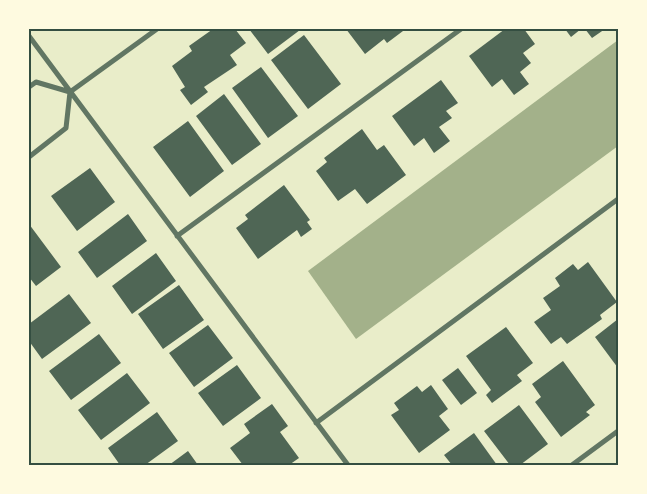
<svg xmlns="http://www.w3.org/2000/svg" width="647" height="494" viewBox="0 0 647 494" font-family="'Space Grotesk',sans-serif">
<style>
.water{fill:#a3b18a}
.building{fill:#4f6655}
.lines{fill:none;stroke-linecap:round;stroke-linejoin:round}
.minor{stroke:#617663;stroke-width:5}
.neatline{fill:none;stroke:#344e41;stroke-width:2}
</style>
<rect width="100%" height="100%" fill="#e9edc9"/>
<!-- water -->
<path class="water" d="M618,40v106l-262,193 -48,-68z"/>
<!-- building -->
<path class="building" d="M213,29h22l11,14 -16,12 7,10 -33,22 4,5 -17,13 -11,-15 5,-3 -13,-21 20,-15 -3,-5z
M249,29h50l1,1 -32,24z
M346,29h55l2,2 -16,12 -3,-4 -19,15z
M505,29h19l11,15 -12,9 8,10 -11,9 9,12 -15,11 -12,-16 -10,8 -23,-31z
M565,29h16l-10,8z
M585,29h20l-13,9z
M304,35l37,49 -33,25 -37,-49z
M261,67l37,49 -30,22 -36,-50z
M441,80l17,23 -12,8 6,7 -13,9 11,14 -16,12 -10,-15 -10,8 -22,-30z
M224,94l37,50 -29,21 -36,-49z
M188,121l36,50 -34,26 -37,-50z
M362,129l15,21 7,-5 22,30 -39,29 -12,-15 -17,12 -22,-30 11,-9 -3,-4z
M90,168l25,34 -38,29 -26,-35z
M284,185l26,35 -3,2 5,7 -11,8 -4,-7 -39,29 -22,-31 12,-9 -3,-4z
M128,214l19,27 -50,37 -19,-26z
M29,224l32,43 -25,19 -7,-9z
M156,253l20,28 -44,33 -20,-28z
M588,262l29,40 -17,13 2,4 -35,25 -6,-7 -10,7 -17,-22 17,-12 -8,-12 17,-12 -5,-8 18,-14 5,6z
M179,285l25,35 -41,29 -25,-35z
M69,294l22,29 -49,36 -13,-18v-17z
M618,319v49l-23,-31z
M208,325l25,33 -39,29 -25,-34z
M506,327l27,36 -16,12 5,6 -30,22 -6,-8 5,-5 -25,-34z
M99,334l22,29 -50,37 -22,-29z
M563,361l32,44 -9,7 4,3 -29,22 -26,-35 6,-5 -9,-13z
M237,365l24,33 -38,28 -25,-33z
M458,368l19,25 -16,12 -19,-25z
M127,373l23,30 -49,37 -23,-30z
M431,385l17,24 -9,7 11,14 -31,23 -28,-38 8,-5 -5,-7 23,-17 5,6z
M272,404l16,22 -8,6 19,26 -10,7h-46l-13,-17 20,-15 -6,-9z
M519,405l29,39 -28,21h-10l-26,-34z
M157,412l21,29 -33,24h-25l-12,-17z
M474,433l23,32h-45l-8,-10z
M188,451l10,14h-29z"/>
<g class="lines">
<!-- minor -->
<path class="minor" d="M29,36l319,429
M29,87l7,-5 34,10
M70,92l87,-63
M29,157l37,-29 4,-36
M177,236l284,-207
M316,423l302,-224
M572,465l46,-34"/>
</g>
<!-- border -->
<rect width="647" height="494" fill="none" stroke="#fefae0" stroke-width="60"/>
<rect x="30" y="30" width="587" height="434" class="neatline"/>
</svg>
